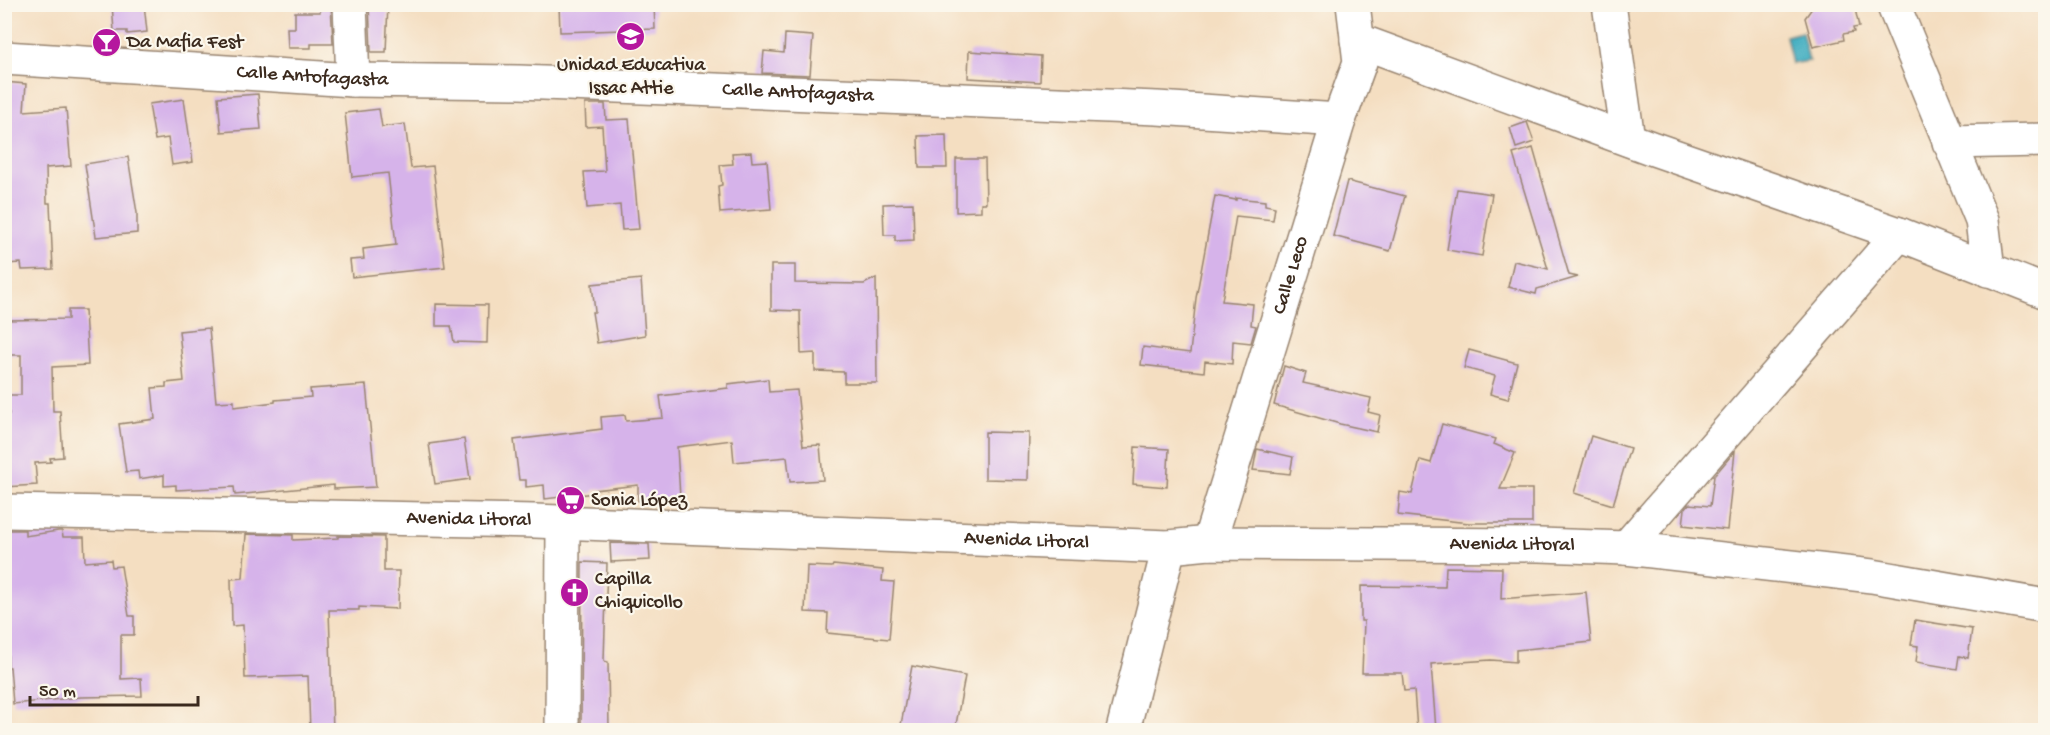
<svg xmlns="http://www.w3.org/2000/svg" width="2050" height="735" viewBox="0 0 2050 735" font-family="'Gochi Hand',sans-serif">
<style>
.water{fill:#43aec1;stroke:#3f6c70;stroke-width:1.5}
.building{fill:#d6b3ea}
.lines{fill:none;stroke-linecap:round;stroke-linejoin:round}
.minor-casing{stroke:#988470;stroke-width:36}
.minor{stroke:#fff;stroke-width:33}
.labels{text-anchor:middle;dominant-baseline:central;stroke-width:4.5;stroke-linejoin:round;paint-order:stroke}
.poi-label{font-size:20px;fill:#3b2a1e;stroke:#fbf7ec;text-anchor:start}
.street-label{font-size:20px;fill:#3b2a1e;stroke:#fbf7ec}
</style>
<rect width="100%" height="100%" fill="#fbf7ec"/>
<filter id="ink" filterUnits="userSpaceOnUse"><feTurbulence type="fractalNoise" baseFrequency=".0167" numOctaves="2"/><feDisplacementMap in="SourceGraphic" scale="12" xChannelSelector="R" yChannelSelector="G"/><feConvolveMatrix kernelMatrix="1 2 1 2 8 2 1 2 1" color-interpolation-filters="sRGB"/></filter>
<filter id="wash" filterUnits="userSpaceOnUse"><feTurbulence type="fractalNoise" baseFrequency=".008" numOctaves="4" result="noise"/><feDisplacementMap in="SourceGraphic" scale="24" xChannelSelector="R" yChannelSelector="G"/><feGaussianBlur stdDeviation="1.35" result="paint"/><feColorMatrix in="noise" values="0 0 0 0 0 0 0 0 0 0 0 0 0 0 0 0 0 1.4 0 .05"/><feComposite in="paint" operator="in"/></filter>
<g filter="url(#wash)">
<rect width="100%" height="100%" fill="#f4dec1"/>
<!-- water -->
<path class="water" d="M1802,32l7,29 -17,3 -6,-28z"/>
<g id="blocks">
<!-- building -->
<path class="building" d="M112,4h32l3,28 -20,2v-3h-13z
M320,4h11l2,40h-22v4h-23l-1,-20h8v-16h25z
M369,4h19l-2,48h-15z
M559,4h95l1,25 -95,3z
M1815,4h39l5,23 -6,1 1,4 -11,2 1,6 -31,7 -8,-29z
M785,34l28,2 -3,39 -48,-2 2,-22 20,2z
M969,51l72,5 -1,26 -72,-4z
M4,82l22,2 -2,27 42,-3 5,58 -25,2 1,35h3l3,66 -31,1 -1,-7 -17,1z
M258,94l3,35 -40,3 -3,-35z
M184,99l9,63 -21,3 -4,-27 -13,2 -6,-36z
M585,104h20l1,16 23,-1 10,110 -17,1 -2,-25 -33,3 -3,-36 21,-1 -3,-45 -16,1z
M379,109l3,18 23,-3 6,44 22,-2 12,101 -93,10 -2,-17 14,-1 -1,-10 33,-4 -8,-72 -36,4 -7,-64z
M1527,122l7,20 -18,6 -6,-20z
M946,135l1,33h-28l-1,-32z
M1533,148l36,127 9,2 -41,12 -1,5 -28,-7 6,-26 34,8 -35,-115z
M751,152l1,10 15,-1 4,48 -51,4 -2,-27 4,-1 -2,-20 13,-1 -1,-11z
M128,157l9,56v20l-41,4 -11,-73z
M956,159h29l1,44h-5v8l-25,1z
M1347,181l58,15 -15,55 -57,-15z
M1457,189l35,5 -10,62 -35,-6z
M1215,196l21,4v-2l29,3v4l10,2 -2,13 -37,-4 -14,85 31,3 -2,21 5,1 -5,17 -18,-2 -1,23 -27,-3 -1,11 -63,-7 2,-18 47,6 6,-55z
M913,203l1,37 -19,1v-6h-11l-1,-31z
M771,265h24v18l69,1 12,-6 1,105h-33v-11l-29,-1v-18l-14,1 -1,-43 -29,-1z
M641,279l4,56 -48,8 -5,-31h3l-3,-28z
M436,304l52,1 -1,38 -33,-1 -3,-16h-15z
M68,310h17l3,55 -36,2 1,44h7l3,46 -13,1 1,4 -16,1 2,22 -33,2v-73h5v-19h12v-40h-15v-35l62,-1z
M209,328l7,74 18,-1v6l41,-5v-2l36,-3 -1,-8 56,-4 10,102 -42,2v-4l-99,10 -1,-8 -58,3v-5l-12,1v-11l-25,4 -1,-8 -12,1 -7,-48 36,-5 -3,-31 14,-1v-4l18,-2 -5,-50z
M1469,350l48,13 -9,36 -18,-5 5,-18 -31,-8z
M1284,366l22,7 -3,10 68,15 -3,14 12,3 -3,17 -37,-8 -66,-19z
M768,379l1,13 28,-2 6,56 17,-1 3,35 -33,2 -3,-25 -53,5 -2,-22 -55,7 3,50 -42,4v-16l-44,5v3l-49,6 -1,-14 -18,2v-7h-7l-5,-40 88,-11 -1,-12 24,-2 1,6 37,-3 -3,-22 68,-8v-4z
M1442,424l54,15 -2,5 21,9 -15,36h32v34h-63l-71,-8 2,-23 12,2 8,-34 11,3z
M985,432l44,1 -1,47 -43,-1z
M1591,436l39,12 -17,57 -39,-12z
M464,439l6,40 -35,5 -6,-40z
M1135,447l34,2 -2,38 -34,-3z
M1257,449l36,8 -3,17 -37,-4z
M1735,451l-8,79 -44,-5 2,-16 4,-5 21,2 4,-30z
M4,530h21v6l33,-5h4l1,6h21l1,25 26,-2 1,7 9,-1 8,50h5v19h-13v44l20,-1 1,18 -61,1 -68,7 -3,-37h-2z
M246,534l47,1v5l45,-2v-2l46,1v34h15l-1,38 -39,-2v3h-30l4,120h-23l-2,-54 -63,2 -2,-53 -11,1 -1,-47 12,-1z
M610,543l39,1 1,16 -39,2z
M582,562l25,1 -3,98 4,1 1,68h-28z
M833,565l50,5 -1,11 12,1 -5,57 -62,-6 1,-20 -23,-1 2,-46 25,1z
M1446,567l56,1 -1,31 85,-7 5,50 -75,8v12l-25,-2 -60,4 5,66h-19l-3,-40 -10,1 -2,-18h-40l2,-52h-3v-35l84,1z
M1915,620l57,9 -4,29 -9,-2 -2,13 -41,-7 2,-16 -7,-1z
M912,666l53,10 -10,54h-55z"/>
</g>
</g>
<g filter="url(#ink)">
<use href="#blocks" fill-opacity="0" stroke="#988470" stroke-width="1.5"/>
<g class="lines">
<defs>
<g id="minor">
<path d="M350,4l3,76"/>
<path d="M1609,4l19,135"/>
<path d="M1893,4l89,216 6,50"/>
<path d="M1357,40l294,108 248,86 147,58"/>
<path id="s1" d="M4,58l349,22 166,2 638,26 182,12"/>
<path d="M1949,142l97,-2"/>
<path id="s2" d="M4,511l531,10 634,26 40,-4 331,2 86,3 246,28 174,30"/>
<path id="s3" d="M1209,543l130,-423 21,-58 -7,-58"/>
<path d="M1626,548l273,-314"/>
<path d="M562,730l1,-207"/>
<path d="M1123,730l46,-183"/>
</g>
</defs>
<!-- minor casing -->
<use href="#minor" class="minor-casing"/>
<!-- minor -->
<use href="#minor" class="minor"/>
</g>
</g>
<!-- icons -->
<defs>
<symbol id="school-disc" viewBox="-11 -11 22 22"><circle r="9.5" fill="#b5179e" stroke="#fbf7ec"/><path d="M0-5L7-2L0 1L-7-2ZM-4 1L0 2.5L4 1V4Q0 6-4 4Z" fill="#fff"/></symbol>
<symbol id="bar-disc" viewBox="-11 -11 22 22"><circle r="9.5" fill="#b5179e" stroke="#fbf7ec"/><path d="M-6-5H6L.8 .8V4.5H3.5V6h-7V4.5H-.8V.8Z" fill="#fff"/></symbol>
<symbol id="supermarket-disc" viewBox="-11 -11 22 22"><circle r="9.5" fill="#b5179e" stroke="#fbf7ec"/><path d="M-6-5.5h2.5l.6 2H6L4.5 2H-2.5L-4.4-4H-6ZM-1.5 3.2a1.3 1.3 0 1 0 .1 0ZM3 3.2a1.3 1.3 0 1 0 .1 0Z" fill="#fff"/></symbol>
<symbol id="church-disc" viewBox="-11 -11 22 22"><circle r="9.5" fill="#b5179e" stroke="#fbf7ec"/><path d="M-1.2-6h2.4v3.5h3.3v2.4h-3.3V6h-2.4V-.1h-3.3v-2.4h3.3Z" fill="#fff"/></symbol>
</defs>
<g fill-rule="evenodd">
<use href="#school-disc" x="614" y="20" width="33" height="33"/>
<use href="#bar-disc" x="90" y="26" width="33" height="33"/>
<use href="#supermarket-disc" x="554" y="484" width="33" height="33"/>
<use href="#church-disc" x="558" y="576" width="33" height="33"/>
</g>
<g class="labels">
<!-- poi labels -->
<g class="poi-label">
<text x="127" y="43">Da Mafia Fest</text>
<text x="631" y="66" text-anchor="middle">Unidad Educativa<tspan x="631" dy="23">Issac Attie</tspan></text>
<text x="591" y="501">Sonia López</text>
<text x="595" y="580">Capilla<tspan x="595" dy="23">Chiquicollo</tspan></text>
</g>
<!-- street labels -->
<g class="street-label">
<text stroke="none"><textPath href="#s1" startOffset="309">Calle Antofagasta</textPath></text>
<text stroke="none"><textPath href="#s1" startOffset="795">Calle Antofagasta</textPath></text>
<text stroke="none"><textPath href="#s3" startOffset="280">Calle Leco</textPath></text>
<text stroke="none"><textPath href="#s2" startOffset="465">Avenida Litoral</textPath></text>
<text stroke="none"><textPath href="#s2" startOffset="1023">Avenida Litoral</textPath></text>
<text stroke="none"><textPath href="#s2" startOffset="1509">Avenida Litoral</textPath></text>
</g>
</g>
<!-- margin -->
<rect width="2050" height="735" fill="none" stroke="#fbf7ec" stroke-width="24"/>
<!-- scale -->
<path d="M30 696v9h168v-9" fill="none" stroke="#3b2a1e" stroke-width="3"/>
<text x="39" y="696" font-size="18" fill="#3b2a1e" stroke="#fbf7ec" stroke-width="4.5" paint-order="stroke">50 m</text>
</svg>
